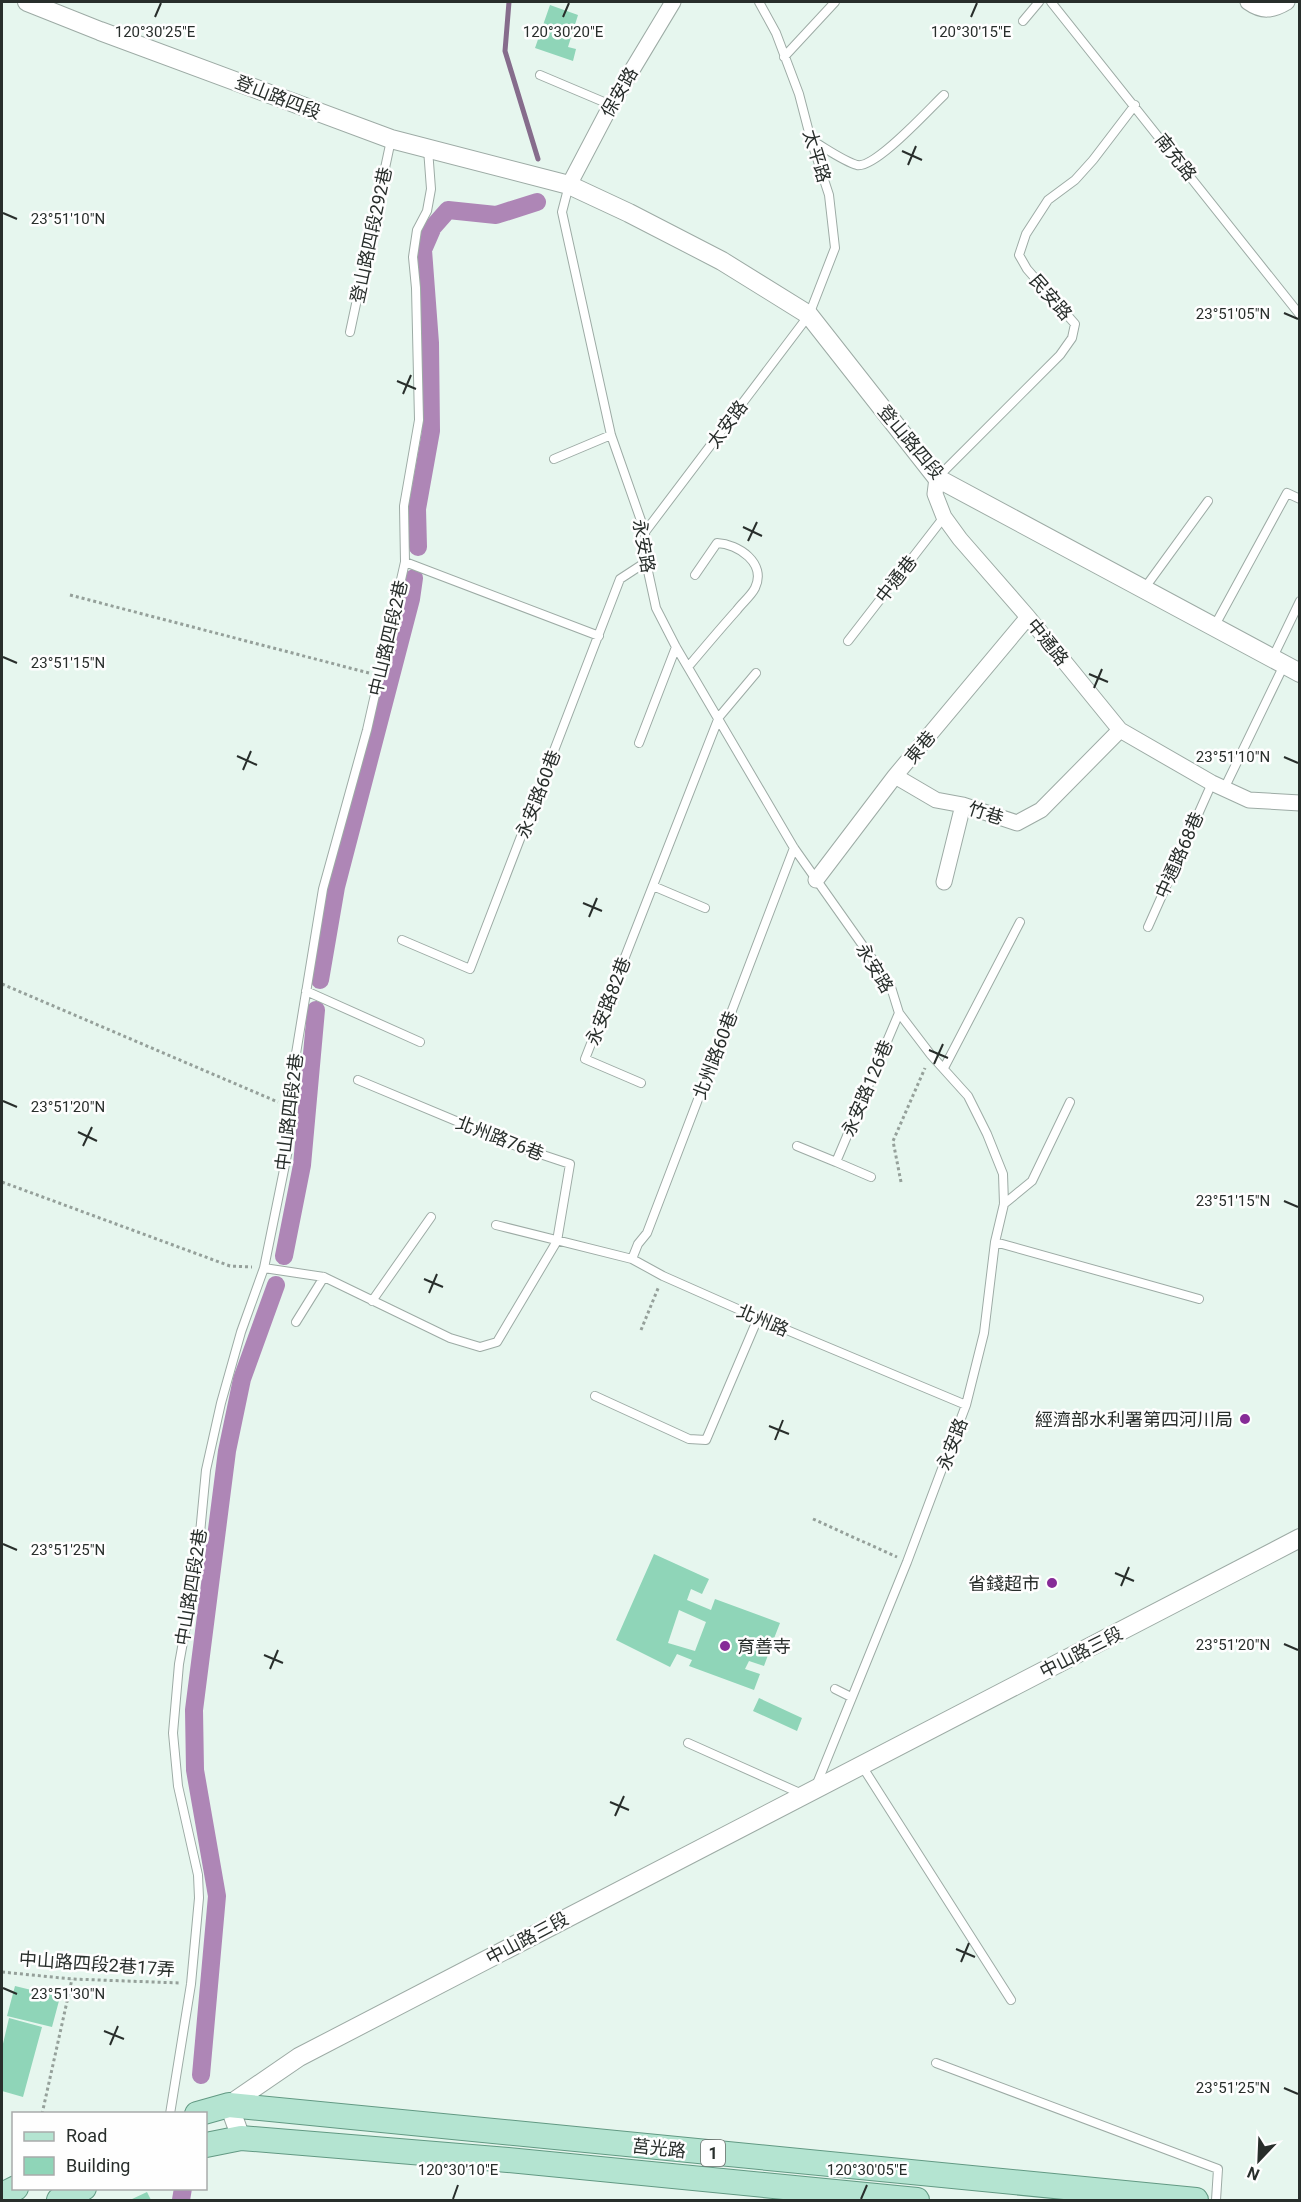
<svg xmlns="http://www.w3.org/2000/svg" width="1301" height="2202" viewBox="0 0 1301 2202" font-family="Roboto,'Noto Sans TC',sans-serif">
<style>
.lines{fill:none;stroke-linecap:round;stroke-linejoin:round}
.stream{stroke:#866c8c;stroke-width:5}
.canal{stroke:#ae86b6;stroke-width:18}
.building{fill:#8fd5b8;fill-rule:evenodd}
.service-casing{stroke:#9daba5;stroke-width:10}
.minor-casing{stroke:#9daba5;stroke-width:17}
.tertiary-casing{stroke:#9daba5;stroke-width:20}
.primary-casing{stroke:#629983;stroke-width:26}
.path{stroke:#95a09a;stroke-width:3;stroke-dasharray:3 3;stroke-linecap:butt}
.service{stroke:#fff;stroke-width:8}
.minor{stroke:#fff;stroke-width:15}
.tertiary{stroke:#fff;stroke-width:18}
.primary{stroke:#b4e4d1;stroke-width:24}
.ticks{fill:none;stroke:#282e2b;stroke-width:2}
.poi-dot{fill:#862b97;stroke:#fefefe;stroke-width:2}
.labels{text-anchor:middle;dominant-baseline:central;stroke-width:5;stroke-linejoin:round;paint-order:stroke}
.shield{fill:#fefefe;stroke:#686c6a;stroke-width:1.5}
.shield-label{font-size:16px;font-weight:bold;fill:#282e2b}
.street-label{font-size:18px;fill:#282e2b;stroke:#fefefe}
.poi-label{font-size:18px;fill:#282e2b;stroke:#fefefe;text-anchor:end}
.ticks-label{font-size:15px;text-anchor:middle;fill:#282e2b;stroke:#fefefe;stroke-width:5;stroke-linejoin:round;paint-order:stroke}
</style>
<rect width="100%" height="100%" fill="#e6f6ee"/>
<g class="lines">
<!-- stream -->
<path class="stream" d="M509,2l-4,49 33,108"/>
<!-- canal -->
<path class="canal" d="M418,547l-1,-38 14,-78 -1,-88 -7,-93 10,-23 15,-17 48,5 41,-13
M320,980l16,-93 75,-288 3,-21
M284,1256l18,-91 14,-155
M201,2075l16,-179 -22,-126 -1,-60 33,-259 15,-72 34,-94
M181,2200l2,-12"/>
</g>
<!-- building -->
<path class="building" d="M550,5l28,10 -10,32 8,2 -3,12 -38,-13z
M654,1554l55,25 -7,15 -11,-5 -4,11 24,10 4,-11 65,24 -7,18 -14,-5 -2,6 14,5 -7,19 -15,-5 -4,8 15,5 -6,16 -65,-24 3,-6 -15,-6 -7,13 -54,-27zM679,1610l27,12 -11,29 -27,-8z
M759,1698l43,20 -5,13 -44,-20z
M15,1986l45,11 -8,30 -45,-11z
M9,2018l33,9 -19,70 -21,-6v-43z
M147,2192l4,8h-21z"/>
<g class="lines">
<defs>
<path id="service" d="M1051,2l249,313
M1023,21l16,-19
M784,57l51,-55
M540,75l71,30
M811,140c13,7 32,21 46,25 18,4 72,-56 87,-70
M569,185l-7,27 49,223 34,97 1,30 10,46 20,39 118,201 96,136 9,29 32,42 37,41 19,38 16,40 1,30 -9,38 -11,91 -18,72 -59,157 -91,224
M350,332l41,-192
M554,459l57,-24
M938,477l122,-122 12,-17 3,-14 -48,-55 -8,-14 7,-21 22,-34 27,-20 18,-20 42,-55
M645,532l164,-217 26,-67 -6,-53 -18,-55 -12,-46 -23,-61 -17,-31
M405,562l194,74
M1144,589l64,-88
M1214,627l73,-134 13,6
M848,641l96,-124
M1273,657l27,-56
M688,667c16,-19 32,-38 49,-57 5,-7 14,-14 18,-22 12,-25 -17,-44 -38,-45l-22,32
M639,743l37,-96
M1224,789l60,-124
M653,886l52,22
M1148,927l64,-144
M402,940l68,29 150,-390 26,-17
M306,991l114,51
M944,1068l76,-146
M641,1083l-56,-24 134,-342 37,-44
M797,1146l39,16 63,-149
M836,1162l35,15
M1004,1204l28,-23 38,-79
M496,1225l136,34 31,17 95,42 208,87
M995,1242l204,57
M632,1259l6,-15 9,-11 147,-385
M264,1268l60,9 126,61 30,9 17,-5 60,-101 13,-77 -54,-18 -158,-66
M372,1301l59,-84
M296,1322l28,-45
M595,1396l94,43 17,1 52,-122
M835,1689l16,8
M688,1743l114,51
M862,1766l149,234
M936,2063l282,106 -2,31
M170,2114l21,-130 8,-86 -1,-23 -20,-89 -5,-53 6,-69 18,-99 9,-95 15,-67 20,-71 23,-64 25,-123 2,-61 32,-195 44,-159 38,-168 -1,-56 15,-86 -3,-132 -3,-31 4,-27 10,-19 4,-22 -3,-40"/>
<path id="minor" d="M1248,2c14,10 24,9 39,0
M569,185l42,-80 62,-103
M937,478l-2,16 9,23 16,22 68,78 92,113 92,53 37,17 51,3
M895,776l41,24 27,5 54,18 24,-13 79,-80
M816,880l79,-104 133,-159
M944,882l19,-77"/>
<path id="tertiary" d="M27,2l73,29 291,108 178,46 60,28 93,48 87,54 128,163 363,195
M241,2138l-12,-33 70,-48 1001,-519"/>
<path id="primary" d="M197,2114l32,-9 967,95
M206,2145l35,-7 267,22 409,40
M2,2195l14,-7
M59,2200l25,-12"/>
</defs>
<!-- service casing -->
<use href="#service" class="service-casing"/>
<!-- minor casing -->
<use href="#minor" class="minor-casing"/>
<!-- tertiary casing -->
<use href="#tertiary" class="tertiary-casing"/>
<!-- primary casing -->
<use href="#primary" class="primary-casing"/>
<!-- path -->
<path class="path" d="M70,595l299,78
M2,984l276,118
M2,1182l228,84 22,1
M901,1182l-8,-41 32,-73
M641,1330l18,-44
M813,1519l84,38
M2,1972l70,7 108,4
M42,2114l30,-135"/>
<!-- service -->
<use href="#service" class="service"/>
<!-- minor -->
<use href="#minor" class="minor"/>
<!-- tertiary -->
<use href="#tertiary" class="tertiary"/>
<!-- primary -->
<use href="#primary" class="primary"/>
</g>
<!-- ticks -->
<path class="ticks" d="M155,17l6,-14M563,17l6,-14M971,17l6,-14M902,151l20,9M908,165l8,-19M3,213l14,6M1284,313l14,6M397,381l19,8M403,394l8,-19M743,527l19,9M748,541l9,-19M3,657l14,6M1089,674l19,8M1094,688l8,-19M237,756l20,9M1284,757l14,6M243,770l8,-19M583,903l19,8M589,917l8,-19M929,1050l19,8M934,1064l9,-20M3,1101l14,6M78,1132l19,9M83,1146l9,-19M1284,1201l14,6M424,1279l19,8M429,1293l8,-19M769,1426l20,8M775,1440l8,-20M3,1544l14,6M1115,1573l19,8M1121,1586l8,-19M1284,1644l14,6M264,1655l19,8M270,1669l8,-19M610,1802l19,8M615,1816l9,-20M956,1949l19,8M961,1962l8,-19M3,1988l14,6M104,2031l20,8M110,2045l8,-19M1284,2088l14,6M453,2199l5,-14M861,2199l6,-14"/>
<!-- markers -->
<g class="poi-dot">
<circle cx="1245" cy="1419" r="6"/>
<circle cx="1052" cy="1583" r="6"/>
<circle cx="725" cy="1646" r="6"/>
</g>
<g class="labels">
<!-- shield labels -->
<rect class="shield" x="701" y="2140" width="24" height="26" rx="4.5"/>
<g class="shield-label">
<text x="713" y="2153">1</text>
</g>
<!-- street labels -->
<g class="street-label">
<text transform="translate(619 92) rotate(-60)">保安路</text>
<text transform="translate(278 97) rotate(21)">登山路四段</text>
<text transform="translate(817 156) rotate(73)">太平路</text>
<text transform="translate(1176 157) rotate(52)">南充路</text>
<text transform="translate(371 235) rotate(-78)">登山路四段292巷</text>
<text transform="translate(1051 297) rotate(49)">民安路</text>
<text transform="translate(727 424) rotate(-53)">太安路</text>
<text transform="translate(911 442) rotate(50)">登山路四段</text>
<text transform="translate(644 546) rotate(80)">永安路</text>
<text transform="translate(896 579) rotate(-52)">中通巷</text>
<text transform="translate(388 638) rotate(-77)">中山路四段2巷</text>
<text transform="translate(1048 642) rotate(51)">中通路</text>
<text transform="translate(920 747) rotate(-50)">東巷</text>
<text transform="translate(538 794) rotate(-69)">永安路60巷</text>
<text transform="translate(986 813) rotate(18)">竹巷</text>
<text transform="translate(1179 855) rotate(-66)">中通路68巷</text>
<text transform="translate(875 968) rotate(59)">永安路</text>
<text transform="translate(608 1001) rotate(-69)">永安路82巷</text>
<text transform="translate(715 1055) rotate(-69)">北州路60巷</text>
<text transform="translate(867 1088) rotate(-67)">永安路126巷</text>
<text transform="translate(289 1112) rotate(-83)">中山路四段2巷</text>
<text transform="translate(500 1138) rotate(21)">北州路76巷</text>
<text transform="translate(763 1320) rotate(23)">北州路</text>
<text transform="translate(952 1444) rotate(-69)">永安路</text>
<text transform="translate(191 1587) rotate(-81)">中山路四段2巷</text>
<text transform="translate(1081 1652) rotate(-27)">中山路三段</text>
<text transform="translate(527 1938) rotate(-28)">中山路三段</text>
<text transform="translate(97 1964) rotate(4)">中山路四段2巷17弄</text>
<text transform="translate(659 2148) rotate(6)">莒光路</text>
</g>
<!-- poi labels -->
<g class="poi-label">
<text x="1233" y="1419">經濟部水利署第四河川局</text>
<text x="1040" y="1583">省錢超市</text>
<text x="737" y="1646" text-anchor="start">育善寺</text>
</g>
</g>
<g class="ticks-label">
<text x="971" y="37">120°30'15"E</text>
<text x="155" y="37">120°30'25"E</text>
<text x="563" y="37">120°30'20"E</text>
<text x="68" y="224">23°51'10"N</text>
<text x="1233" y="319">23°51'05"N</text>
<text x="68" y="668">23°51'15"N</text>
<text x="1233" y="762">23°51'10"N</text>
<text x="68" y="1112">23°51'20"N</text>
<text x="1233" y="1206">23°51'15"N</text>
<text x="68" y="1555">23°51'25"N</text>
<text x="1233" y="1650">23°51'20"N</text>
<text x="68" y="1999">23°51'30"N</text>
<text x="1233" y="2093">23°51'25"N</text>
<text x="458" y="2175">120°30'10"E</text>
<text x="867" y="2175">120°30'05"E</text>
</g>
<!-- border -->
<rect width="1301" height="2202" fill="none" stroke="#282e2b" stroke-width="6"/>
<!-- legend -->
<rect x="12" y="2112" width="195" height="78" fill="#fefefe" stroke="#a8abaa" stroke-width="1.5"/>
<rect x="24" y="2132" width="30" height="9" fill="#b4e4d1" stroke="#a8abaa" stroke-width="1.5"/>
<text x="66" y="2142" font-size="18" fill="#282e2b">Road</text>
<rect x="24" y="2157" width="30" height="18" fill="#8fd5b8" stroke="#a8abaa" stroke-width="1.5"/>
<text x="66" y="2172" font-size="18" fill="#282e2b">Building</text>
<!-- north arrow -->
<g transform="translate(1259 2160) rotate(203)" stroke="#fefefe" stroke-width="4.5" paint-order="stroke">
<path d="M0-4.5L10 22L0 15L-10 22Z" fill="#282e2b"/>
<text y="-9" font-size="16" font-weight="bold" text-anchor="middle" fill="#282e2b">N</text>
</g>
</svg>
